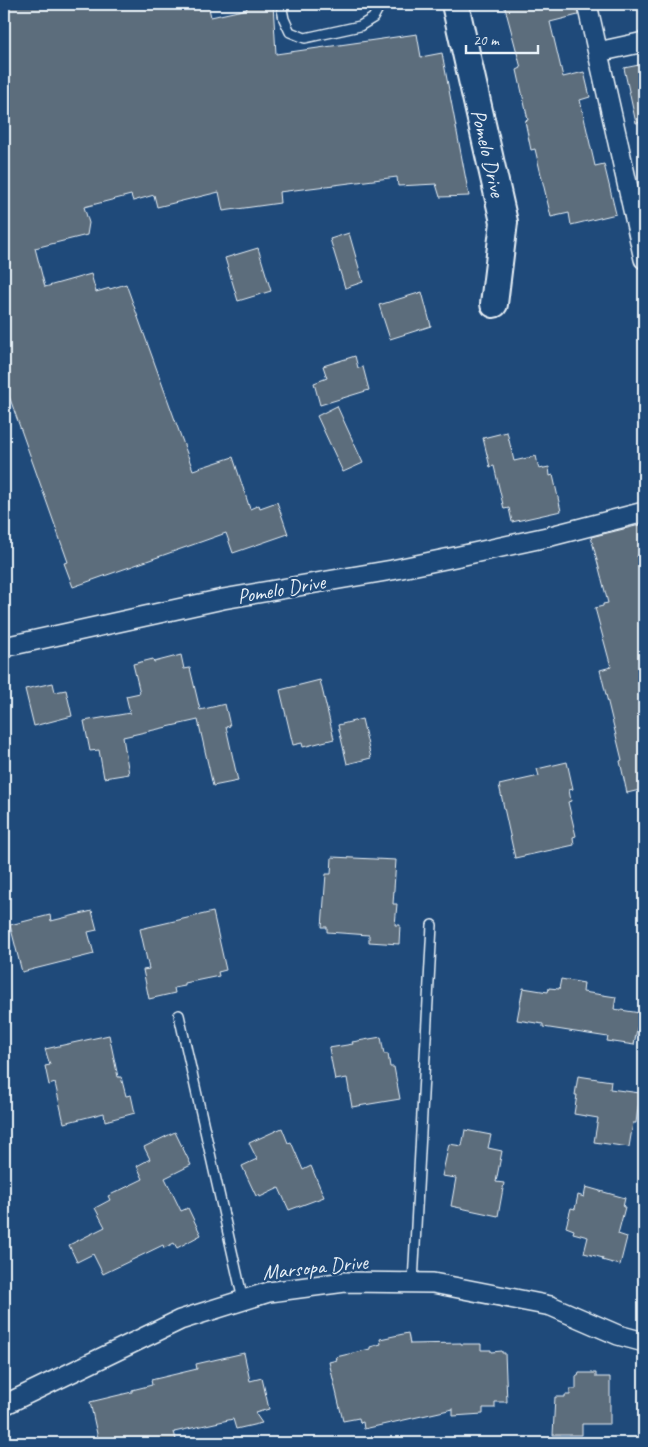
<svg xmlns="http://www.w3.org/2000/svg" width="648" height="1447" viewBox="0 0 648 1447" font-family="Caveat,sans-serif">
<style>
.building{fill:#5c6d7c;stroke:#e8f1f8}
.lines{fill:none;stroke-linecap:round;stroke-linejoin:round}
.lane-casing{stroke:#e8f1f8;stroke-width:12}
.street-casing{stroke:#e8f1f8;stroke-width:22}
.secondary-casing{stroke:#e8f1f8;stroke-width:30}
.lane{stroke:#1f4a7a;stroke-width:9}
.street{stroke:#1f4a7a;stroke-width:19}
.secondary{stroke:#1f4a7a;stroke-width:26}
.labels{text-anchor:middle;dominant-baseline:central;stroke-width:4.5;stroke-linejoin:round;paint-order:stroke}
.street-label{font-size:21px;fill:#e8f1f8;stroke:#1f4a7a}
</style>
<rect width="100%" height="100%" fill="#1f4a7a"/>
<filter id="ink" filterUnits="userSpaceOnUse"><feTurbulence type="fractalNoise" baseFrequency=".02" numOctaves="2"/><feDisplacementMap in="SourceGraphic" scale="10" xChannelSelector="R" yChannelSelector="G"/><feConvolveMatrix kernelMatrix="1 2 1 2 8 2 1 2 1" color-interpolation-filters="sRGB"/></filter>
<g filter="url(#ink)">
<!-- building -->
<path class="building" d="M4,4h204l3,13 36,-8 -1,-5h27l3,50 141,-20 4,23 21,-4 27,143 -29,1 -4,-13 -38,2 -1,-9 -118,15 1,11 -57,8 -4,-19 -62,15 -3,-12 -21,6 -2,-6 -47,12 5,16 -2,12 -52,13 10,39 46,-13 5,18 14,-4v1l16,-5 67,186 40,-13 17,52 9,-4 1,3 17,-6 11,32 -55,19 -7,-20 -153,54 -9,-24 4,-1 -64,-180v-112l6,-6 -6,-24z
M504,4h72l2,11 -28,7 13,55 21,-5 6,25 -10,3 15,66 9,-2 12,50 -45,11 -2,-12 -18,4 -16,-68 -4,1 -6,-29 3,-1 -11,-50 4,-2z
M644,64v58l-8,1 -12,-55z
M349,233l14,49 -18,6 -15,-49z
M258,248l13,43 -33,10 -13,-43z
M422,292l9,34 -41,13 -11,-34z
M355,356l3,12 5,-1 6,23 -49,15 -6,-22 13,-5 -4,-12z
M337,406l26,57 -20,9 -26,-56z
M507,432l7,29 22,-5 3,13 10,-2 1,9 3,-1 8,36 -49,11 -3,-14 -5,1 -10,-43 -4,1 -7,-29z
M644,524v30l-7,2 7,27v206l-17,4 -7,-32 2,-1 -22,-90 11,-3 -16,-59 8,-2v-2l5,-1 -17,-66z
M181,655l3,14 6,-1 10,42 25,-6 5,22 -4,1 12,54 -25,5 -15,-66 -75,17 6,37 -25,4 -5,-28 -9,1 -6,-30 46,-8 -4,-17 14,-3 -7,-29 20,-5 1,3z
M320,680l14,59 -31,8 -1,-4 -9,2 -13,-55z
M53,683l2,9 11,-2 6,26 -38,10 -9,-37z
M362,719l9,39 -24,6 -9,-39z
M567,762l6,27 -4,1 2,11 -3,1 8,34 -3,1 1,8 -59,13 -16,-73 40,-9 -2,-7z
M332,857l64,3 -3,44h4l-2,21h5l-1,19 -30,-2v-7l-42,-3v-5h-5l4,-53h5z
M92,911l5,19 -9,2 6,22 -72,18 -12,-47 40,-10 1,6z
M213,912l13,58 -8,2 1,4 -34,7v3l-11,2 1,5 -26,6 -6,-29 6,-1 -9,-40z
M561,979l23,4 -1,9 33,5 -2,12 26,4 -6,32 -27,-4 1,-4 -65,-10v-3l-26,-4 6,-32 25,4 1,-4 10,1z
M109,1035l9,42h3l5,19 5,-1 4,18 -30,8 -1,-8 -40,10 -9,-40 -6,2 -4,-19 5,-1 -5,-16z
M381,1037l3,17h4l2,13h4l6,32 -48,8 -5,-29 -12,2 -6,-32 24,-4 -1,-2z
M578,1076l33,5 -1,8 30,4 -4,30h-3l-4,24 -35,-5 4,-24 -24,-4 3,-19h-2z
M282,1128l6,15 3,-1 12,28 8,-4 13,31 -35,13 -10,-22 -19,9 -1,-2 -3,1 -14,-30 15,-7 -8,-16z
M465,1130l26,5 -3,13 14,3 -6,31 8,1 -6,33 -47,-10 5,-28 -14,-2 7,-32 13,2z
M175,1132l16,33 -26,13 16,33 7,-3 13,27 -24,13 -3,-5 -10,5 -1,-3 -60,29 -10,-20 -16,8 -8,-17 36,-18 -10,-19 15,-8 -2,-4 35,-17 -6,-13 13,-7 -6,-12z
M586,1187l39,11 -2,9h2l-7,27 9,3 -7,28 -18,-5 1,-2 -19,-5 4,-16 -15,-4 1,-3 -8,-3 5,-19 4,1 3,-14 6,2z
M408,1333l2,11 51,-1v1h20v6h10v2l11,-1v2h3l2,49h-12v6h-12v6l-30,2v-7l-89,20 -1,-7 -3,1 -1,-5 -16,3 -14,-59 8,-2 -1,-3 34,-8v-2l11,-3 -1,-5z
M244,1353l6,28 12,-3 7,31 -14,4 7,10 -26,6 -3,-10 -59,13 3,11h-78l-9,-41 42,-10v-2l20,-5 -1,-5 46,-11 -1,-5z
M579,1373h17v4h14v47h-28v11h-29l2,-38h10v-2h5v-6h6v-13h2z"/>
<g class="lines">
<defs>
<path id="lane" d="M281,4l3,15 6,13 15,6 55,-12 13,-8 6,-11v-3
M179,1015l64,285
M413,1283l19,-358"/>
<path id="street" d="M587,4l57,255
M598,52l46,-10
M4,647l219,-48 169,-29 63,-13 92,-20 97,-25
M4,1405l176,-85 89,-28 76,-10 88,1 118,23 67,29 26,7"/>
<path id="secondary" d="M455,4l49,218 -10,82"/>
</defs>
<!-- lane casing -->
<use href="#lane" class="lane-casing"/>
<!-- street casing -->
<use href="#street" class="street-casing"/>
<!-- secondary casing -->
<use href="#secondary" class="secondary-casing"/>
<!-- lane -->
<use href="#lane" class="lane"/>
<!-- street -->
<use href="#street" class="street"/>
<!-- secondary -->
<use href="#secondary" class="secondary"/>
</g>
</g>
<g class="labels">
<!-- street labels -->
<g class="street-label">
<text transform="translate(488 153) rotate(77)">Pomelo Drive</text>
<text transform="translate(281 589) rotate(-10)">Pomelo Drive</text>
<text transform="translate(315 1267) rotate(-6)">Marsopa Drive</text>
</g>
</g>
<!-- margin -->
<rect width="648" height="1447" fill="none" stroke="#1f4a7a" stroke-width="20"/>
<rect x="10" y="10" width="628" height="1427" fill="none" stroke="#e8f1f8" stroke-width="2" filter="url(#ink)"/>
<!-- scale -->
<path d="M466 45v8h72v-8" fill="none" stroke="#e8f1f8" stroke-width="2.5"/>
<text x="473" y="45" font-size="15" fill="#e8f1f8" stroke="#1f4a7a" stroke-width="4" paint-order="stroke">20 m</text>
</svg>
